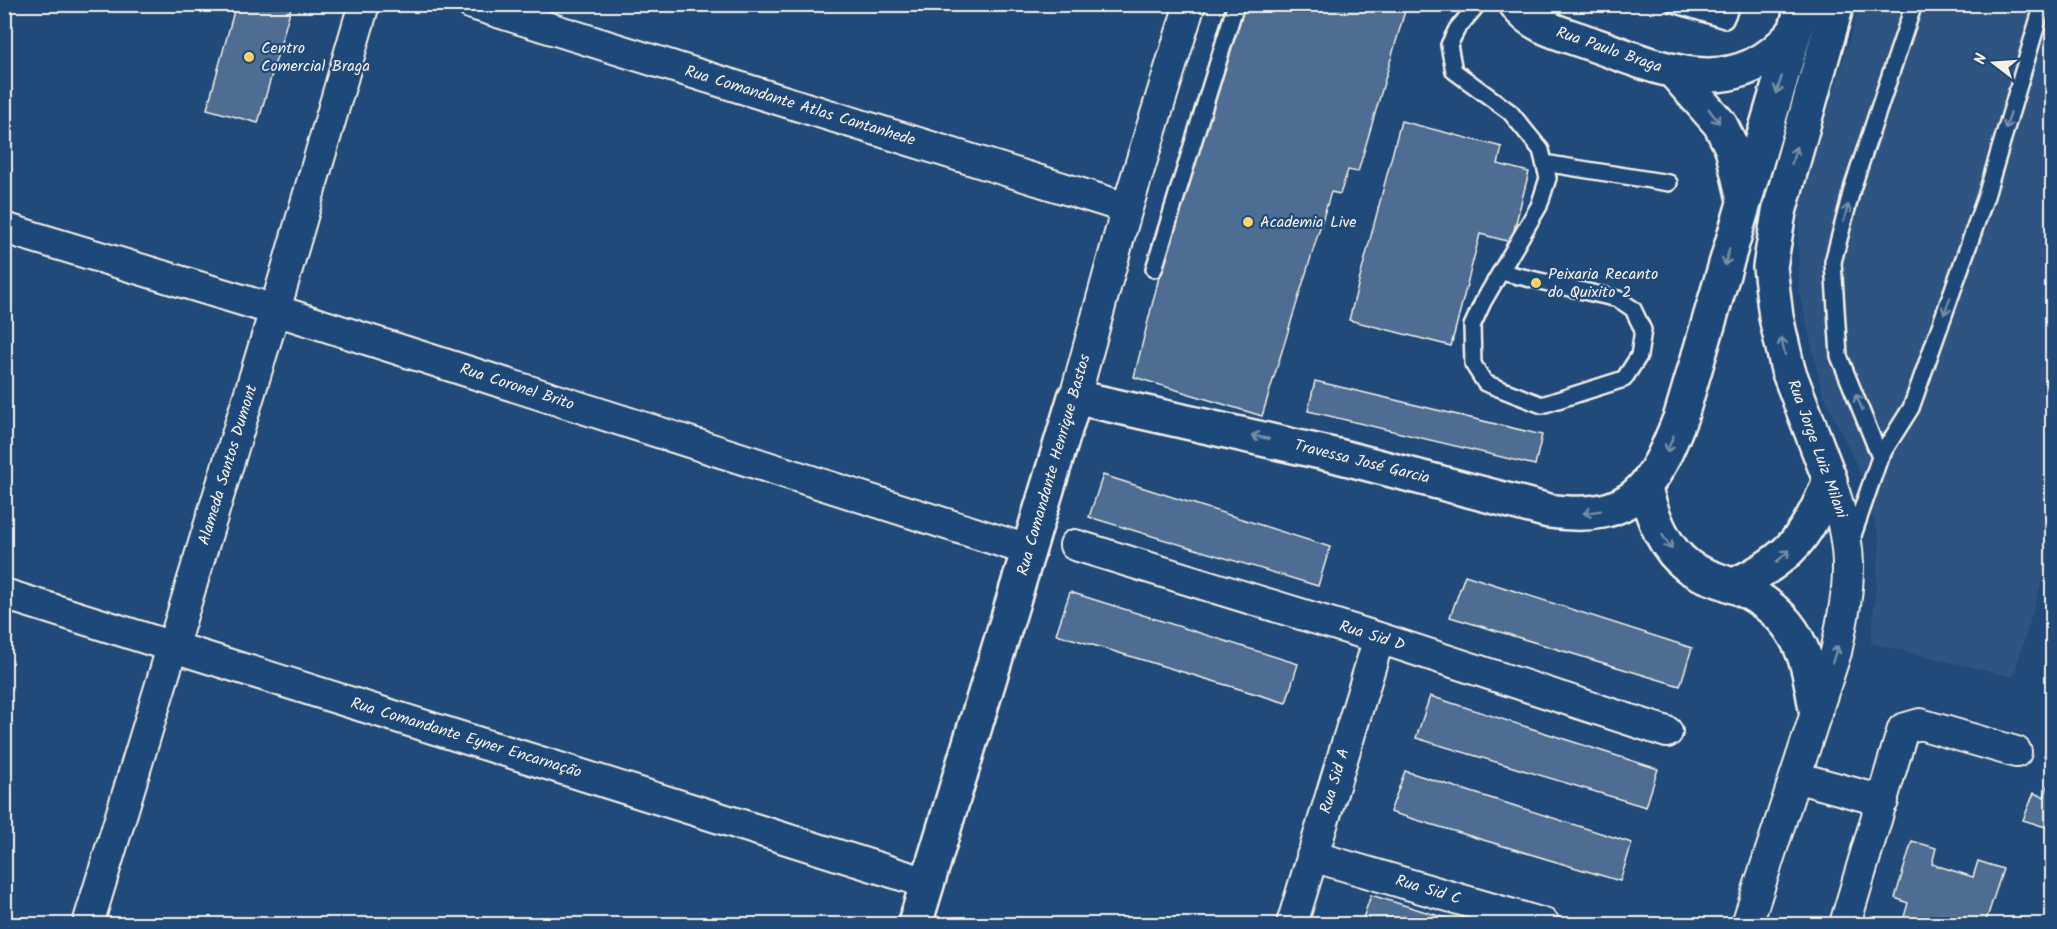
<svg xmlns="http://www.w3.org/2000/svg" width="2057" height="929" viewBox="0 0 2057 929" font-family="Kalam,sans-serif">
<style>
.built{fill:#2d5581}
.building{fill:#4d6e92;stroke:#f4f1e8;stroke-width:1.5}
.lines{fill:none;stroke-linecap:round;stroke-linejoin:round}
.lane-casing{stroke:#f4f1e8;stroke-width:20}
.street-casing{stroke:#f4f1e8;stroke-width:34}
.secondary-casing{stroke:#f4f1e8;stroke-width:38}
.lane{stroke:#1f4a7a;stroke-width:15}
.street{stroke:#1f4a7a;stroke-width:30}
.secondary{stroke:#1f4a7a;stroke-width:33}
.oneway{stroke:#748da6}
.poi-dot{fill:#ffd166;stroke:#1f4a7a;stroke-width:2}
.labels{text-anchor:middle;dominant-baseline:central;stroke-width:4.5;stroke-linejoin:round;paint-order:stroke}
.poi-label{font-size:16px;fill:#f4f1e8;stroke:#1f4a7a;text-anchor:start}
.street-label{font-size:16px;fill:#f4f1e8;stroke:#1f4a7a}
</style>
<rect width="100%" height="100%" fill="#1f4a7a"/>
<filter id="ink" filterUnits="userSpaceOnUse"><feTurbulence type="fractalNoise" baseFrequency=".0167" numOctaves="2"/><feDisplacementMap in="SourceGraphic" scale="12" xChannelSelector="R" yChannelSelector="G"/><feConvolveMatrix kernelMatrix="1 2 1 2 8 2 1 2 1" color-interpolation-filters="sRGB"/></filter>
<g filter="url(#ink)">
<!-- built -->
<path class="built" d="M1860,5h192v543l-39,129 -142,-34 9,-103 -22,-72 -36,-77 -23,-100 -1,-81z"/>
<!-- building -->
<path class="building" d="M236,4h56l-34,119 -51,-14z
M1240,4h167l-49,168 -10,-2 -8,24 -9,-2 -69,224 -128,-39 32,-128z
M1401,121l101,26 -4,17 31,8 -18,70 -31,-8 -29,112 -102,-26z
M1315,381l227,54 -7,30 -227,-54z
M1103,475l227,72 -12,39 -229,-69z
M1465,575l227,73 -12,38 -230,-69z
M1070,592l228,72 -12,39 -230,-69z
M1430,696l228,73 -12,38 -230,-69z
M2052,732v27l-8,-3z
M1405,771l227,72 -12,38 -230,-69z
M2052,774v55l-29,-9 11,-27 10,4z
M1912,841l24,7 -4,16 41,13 5,-16 25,8 -18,55h-83l6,-21 -13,-5z
M1371,895l94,29h-104z"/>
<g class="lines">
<defs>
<path id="lane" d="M1478,4l-21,25 -8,16 5,26 56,41 31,38 7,28 -9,28 -56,96 -11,24 1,38 12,19 57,22 82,-26 15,-23 4,-26 -10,-21 -15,-10 -117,-27
M1674,4l51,16 7,-16
M1545,27l8,-23
M1544,163l125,20
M1154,269l82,-265
M1880,457l-41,-101 -6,-94 20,-76 61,-182
M1851,541l29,-84 31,-49 75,-212 57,-192"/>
<path id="street" d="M472,4l655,204
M4,228l271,82 753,240
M1075,397l52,-189 63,-204
M1075,545l304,93 288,94
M4,594l923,289
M1795,777l88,24
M1312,856l232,68
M88,924l187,-614 89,-306
M1292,924l87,-286
M1747,924l89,-272c15,-71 19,-102 -6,-172
M1845,924l58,-195 17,-5 96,28"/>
<path id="secondary" d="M1516,4c16,24 49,30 76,40 73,26 143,60 203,-13
M1675,73l45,51 12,24 12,52
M1645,489c8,29 19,60 44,78 13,9 28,12 42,18 22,7 48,26 61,46 16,24 19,50 24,78
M1734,585c55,-25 74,-49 96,-105l-42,-110 -12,-53 -6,-50 9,-55 58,-208
M915,924l160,-527 263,59 211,55c85,12 104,-24 132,-95l122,-412"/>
</defs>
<!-- lane casing -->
<use href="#lane" class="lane-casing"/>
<!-- street casing -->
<use href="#street" class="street-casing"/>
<!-- secondary casing -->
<use href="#secondary" class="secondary-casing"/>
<!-- lane -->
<use href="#lane" class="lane"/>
<!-- street -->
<use href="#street" class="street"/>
<!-- secondary -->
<use href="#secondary" class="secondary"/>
</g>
<!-- one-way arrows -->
<defs><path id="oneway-shaft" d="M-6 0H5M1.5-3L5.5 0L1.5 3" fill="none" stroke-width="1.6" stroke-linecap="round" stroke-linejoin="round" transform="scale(1.5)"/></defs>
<g class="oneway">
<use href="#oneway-shaft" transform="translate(1779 85) rotate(107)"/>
<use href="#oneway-shaft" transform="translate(1714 116) rotate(53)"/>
<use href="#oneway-shaft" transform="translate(2008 121) rotate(106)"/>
<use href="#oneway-shaft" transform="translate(1794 155) rotate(-75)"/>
<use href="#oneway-shaft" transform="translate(1846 213) rotate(-75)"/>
<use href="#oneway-shaft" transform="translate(1727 257) rotate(106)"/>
<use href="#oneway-shaft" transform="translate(1947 306) rotate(110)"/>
<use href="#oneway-shaft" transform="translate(1783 346) rotate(-103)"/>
<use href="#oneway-shaft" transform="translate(1859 402) rotate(-114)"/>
<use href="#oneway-shaft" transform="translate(1260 437) rotate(-167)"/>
<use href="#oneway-shaft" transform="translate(1670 444) rotate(112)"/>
<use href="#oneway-shaft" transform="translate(1592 512) rotate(171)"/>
<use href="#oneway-shaft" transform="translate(1667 542) rotate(57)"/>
<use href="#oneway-shaft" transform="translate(1783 556) rotate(-42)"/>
<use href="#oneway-shaft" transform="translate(1835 654) rotate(-72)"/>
</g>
</g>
<!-- markers -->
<g class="poi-dot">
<circle cx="249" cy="57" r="6"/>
<circle cx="1248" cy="222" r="6"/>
<circle cx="1536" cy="283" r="6"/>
</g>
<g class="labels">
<!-- poi labels -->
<g class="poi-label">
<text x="261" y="48">Centro<tspan x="261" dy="18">Comercial Braga</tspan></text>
<text x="1260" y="222">Academia Live</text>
<text x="1548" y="274">Peixaria Recanto<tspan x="1548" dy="18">do Quixito 2</tspan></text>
</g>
<!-- street labels -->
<g class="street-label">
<text transform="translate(1609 50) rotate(19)">Rua Paulo Braga</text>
<text transform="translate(800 106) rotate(17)">Rua Comandante Atlas Cantanhede</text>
<text transform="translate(517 387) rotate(18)">Rua Coronel Brito</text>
<text transform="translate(1817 449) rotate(70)">Rua Jorge Luiz Milani</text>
<text transform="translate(1362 462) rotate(14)">Travessa José Garcia</text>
<text transform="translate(228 465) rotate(-73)">Alameda Santos Dumont</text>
<text transform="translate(1054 465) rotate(-74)">Rua Comandante Henrique Bastos</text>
<text transform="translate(1372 636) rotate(17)">Rua Sid D</text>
<text transform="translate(466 738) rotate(17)">Rua Comandante Eyner Encarnação</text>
<text transform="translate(1335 781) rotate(-73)">Rua Sid A</text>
<text transform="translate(1428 890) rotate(17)">Rua Sid C</text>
</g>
</g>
<!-- margin -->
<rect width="2057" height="929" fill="none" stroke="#1f4a7a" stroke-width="24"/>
<rect x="12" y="12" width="2033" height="905" fill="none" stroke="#f4f1e8" stroke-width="2" filter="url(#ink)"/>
<!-- north arrow -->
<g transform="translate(1994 63) rotate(287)" stroke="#1f4a7a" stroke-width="4.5" paint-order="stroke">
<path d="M0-4.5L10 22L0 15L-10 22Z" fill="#f4f1e8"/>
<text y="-9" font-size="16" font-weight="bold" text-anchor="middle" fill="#f4f1e8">N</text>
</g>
</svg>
